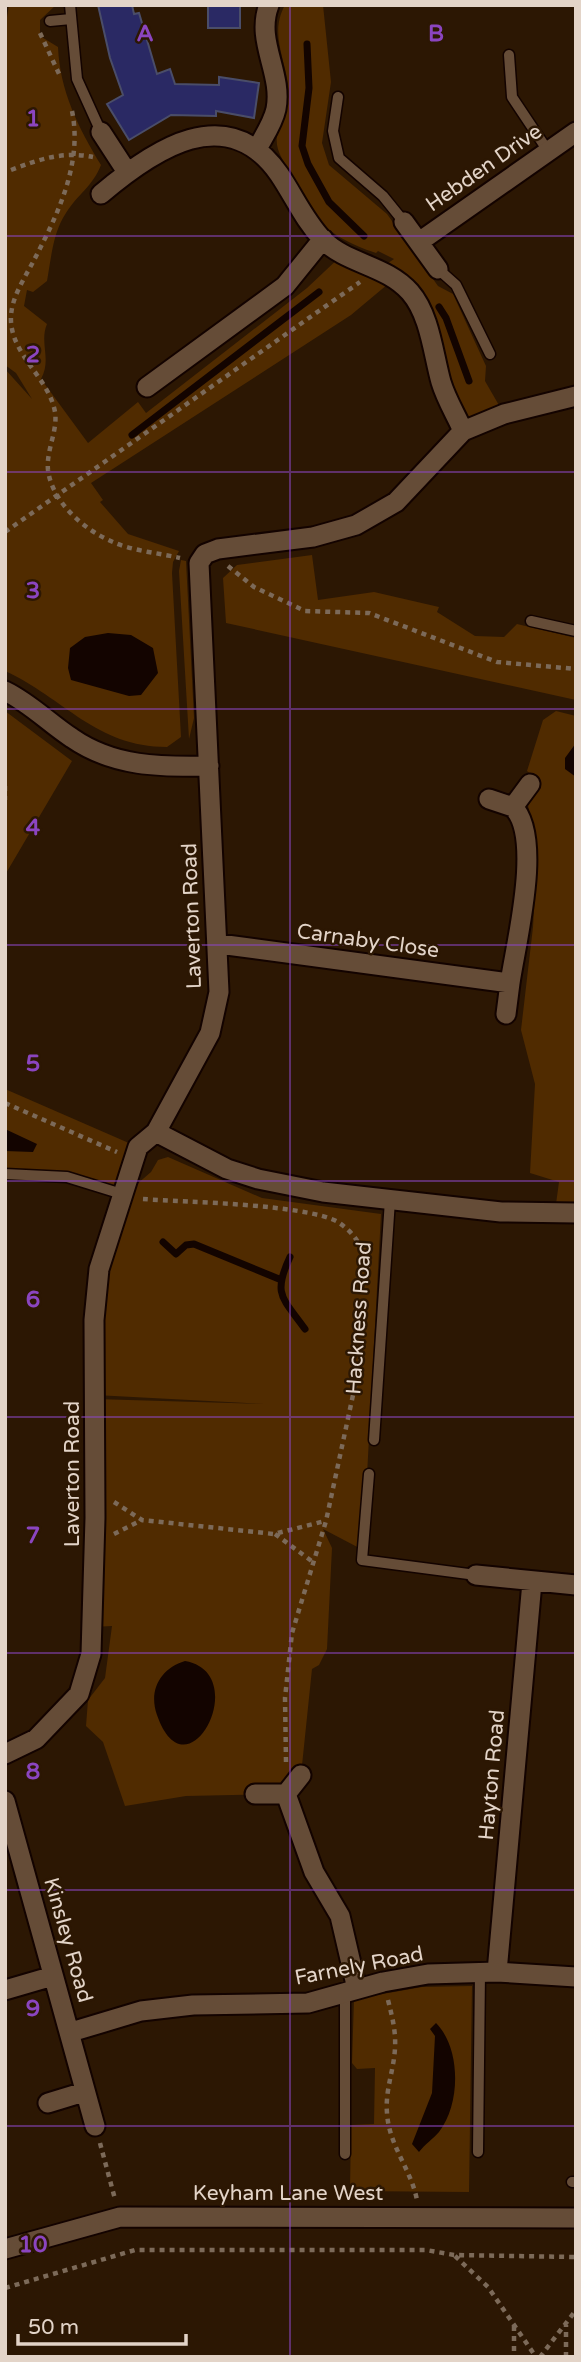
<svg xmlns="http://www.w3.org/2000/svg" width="581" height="2362" viewBox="0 0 581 2362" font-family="'Varela Round',sans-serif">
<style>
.green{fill:#502b00}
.water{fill:#130400}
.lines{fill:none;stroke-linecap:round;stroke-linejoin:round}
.stream{stroke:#130400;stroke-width:7}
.building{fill:#2a2964;stroke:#4a4d69;stroke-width:2}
.lane-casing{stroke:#130300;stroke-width:13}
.street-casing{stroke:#130300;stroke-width:23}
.path{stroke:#7c6a59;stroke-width:4.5;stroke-dasharray:5 5;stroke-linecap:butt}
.lane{stroke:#654c37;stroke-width:10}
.street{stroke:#654c37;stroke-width:19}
.grid{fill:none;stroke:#8b45c0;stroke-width:2;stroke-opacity:0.55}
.labels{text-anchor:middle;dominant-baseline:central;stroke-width:5;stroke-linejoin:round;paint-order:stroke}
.street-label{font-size:21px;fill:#e3d4c8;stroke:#2c1703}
.grid-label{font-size:23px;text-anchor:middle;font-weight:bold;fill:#8b45c0;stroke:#2c1703;stroke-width:5;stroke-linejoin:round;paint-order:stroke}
</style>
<rect width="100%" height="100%" fill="#2c1703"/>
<!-- green -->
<path class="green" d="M9,5h47l-16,15v16l18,11c2,44 20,80 43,118 -8,21 -24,30 -35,48 -13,19 -15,46 -19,68l-14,11 -6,-2 -3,16 23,18c-8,19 5,35 -6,55l47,64 50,-41 8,11 161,-125 35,-33 37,14 15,-10 -16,-8 -2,2c-53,-18 -61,-34 -87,-82 -6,-11 -14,-21 -12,-35 3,-18 14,-31 11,-52 -4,-28 -18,-52 -3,-79h38l8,77 -9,61 7,22 58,49 51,72 15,8 33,72 -1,15 19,33 -41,17 -31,-90 -38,-62 -43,36 -260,168 12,17 -3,2 28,32 51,17 -6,11 -1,11 9,164 -14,10c-71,0 -103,-49 -162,-76v-302l27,30 -16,-26 -11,-8v-336z
M312,555l6,45 56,-8 65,15 -2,5 38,24 29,1 13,-13 59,14v62l-350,-77 -3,-45 14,-13z
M181,560l5,1 8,157 -5,21 -10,-168z
M5,711l67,50 -67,114z
M556,711l20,5v487l-20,1 3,-22 -29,-9 5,-89 -14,-54 12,-103 4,-70 -9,-52 13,-23 -14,-11 16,-51z
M5,1089l133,58 -17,50 -34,-14 -82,-6z
M168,1157l94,41 119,16 -18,336 -40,-21 9,19 -5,101 -8,16 -7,4 -11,106 -15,19 -100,2 -61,10 -22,-64 -17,-16 2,-26 17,-22 7,-52 -19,1 2,-228 170,5 -170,-9 -1,-79 28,-119 29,-25 7,-12z
M472,1986l-3,206 -119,-1 1,-66 23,-1 1,-56 -18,1 -5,-6 2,-64 68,-12z"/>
<!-- water -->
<path class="water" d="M108,633l23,2 22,13 5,25 -17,22 -12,1 -58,-16 -3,-12 2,-20 15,-11z
M576,743v34l-11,-8v-11z
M5,1129l32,15 -4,8 -28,-1z
M185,1661c69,12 2,140 -28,54 -9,-25 4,-47 28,-54z
M436,2023c25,25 25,81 3,109 -6,7 -14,12 -20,20l-7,-8 20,-51 3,-57 -5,-7z"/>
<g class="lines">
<!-- stream -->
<path class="stream" d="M307,44l2,44 -7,58 6,18 21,38 35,34
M439,307l7,11 23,63
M132,435l187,-143
M163,1242l13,12 10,-9 8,-1 85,35
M290,1257c-18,38 -7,41 15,72"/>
</g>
<!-- building -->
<path class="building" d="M98,5h34l2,9 5,-1 18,61 13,-5 5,15 44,1v-8l40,6 -5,35 -38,-7v5l-45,-1 -42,25 -22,-36 16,-9 -13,-37z
M208,5h32v23h-32z"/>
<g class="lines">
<defs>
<path id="lane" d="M70,5l7,74 24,53
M50,21l21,-2
M509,55l3,42 36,54
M338,97l-5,34 6,27 44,38 21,26
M438,269l18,16 34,69
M531,621l45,10
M5,1174l62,3 55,17
M374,1440l16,-240
M369,1474l-7,86 114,15
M345,1993v161
M478,2152l2,-180
M572,2182h4"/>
<path id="street" d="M101,132l26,40
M257,149c7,-13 16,-26 19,-40 7,-36 -21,-68 -7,-104
M101,194c52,-44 126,-95 178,-20 15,22 25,46 44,66 24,24 63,25 87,52 20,23 23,61 31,90 5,17 15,33 22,49
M404,222l34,47
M419,242l157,-110
M147,387l138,-101 38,-47
M5,691c25,12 44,32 67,47 42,29 88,29 137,28
M489,799l24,8 17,-23
M219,944l291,39c6,-41 33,-146 3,-176
M506,1014l4,-31
M156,1132l71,37 31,10 65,13 178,20 75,1
M476,1575l100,10
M5,1754l31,-15 43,-45 12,-40 4,-136 -1,-198 5,-51 39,-122 18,-15 54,-99 9,-41 -20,-429 6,-9 13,-5 95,-12 43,-12 40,-23 67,-71 41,-17 72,-18
M301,1775l-15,19 28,78 26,44 17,73
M255,1794h31
M5,1801l90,325
M497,1972l35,-390
M5,1990l48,-14
M71,2032l70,-21 52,-6 115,-2 75,-21 45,-8 69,-2 79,5
M48,2103l36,-11
M5,2249l115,-32 456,1"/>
</defs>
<!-- lane casing -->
<use href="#lane" class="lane-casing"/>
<!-- street casing -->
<use href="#street" class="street-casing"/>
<!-- path -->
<path class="path" d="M40,33l20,43
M72,111c11,53 -15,105 -39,151 -9,17 -21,35 -22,54 -2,38 38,61 44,96 3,19 -9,38 -7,58 4,32 36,60 65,72 20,9 46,11 67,16
M11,170c29,-11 52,-19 82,-13
M5,532l355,-250
M228,566l26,21 51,24 64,2 128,49 79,7
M5,786v14
M5,1103l112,49
M143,1199c41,3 163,5 195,23 17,11 28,29 30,49
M114,1502l28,18 132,14 51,-13
M114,1534l28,-14
M275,1534l38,28
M286,1762l-1,-64 7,-65 34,-112 36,-168
M388,2000c4,16 8,31 7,48 -1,22 -10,42 -8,65 2,33 24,56 30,87
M100,2143l15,56
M455,2256l33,31 48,70
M5,2288l130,-38h291l28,5 122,2
M514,2326v31
M540,2357l36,-47
M566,2357v-32"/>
<!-- lane -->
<use href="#lane" class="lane"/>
<!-- street -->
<use href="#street" class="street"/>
</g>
<!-- grid -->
<path class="grid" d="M290,5v2352M5,236h571M5,472h571M5,709h571M5,945h571M5,1181h571M5,1417h571M5,1653h571M5,1890h571M5,2126h571"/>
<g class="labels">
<!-- street labels -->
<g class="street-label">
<text transform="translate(484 168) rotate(-35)">Hebden Drive</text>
<text transform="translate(192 916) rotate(-92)">Laverton Road</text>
<text transform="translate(368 941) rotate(8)">Carnaby Close</text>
<text transform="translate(359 1318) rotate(-86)">Hackness Road</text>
<text transform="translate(72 1474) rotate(-90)">Laverton Road</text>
<text transform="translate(492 1775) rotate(-85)">Hayton Road</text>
<text transform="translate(68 1940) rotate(74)">Kinsley Road</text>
<text transform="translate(359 1966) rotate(-11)">Farnely Road</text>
<text x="288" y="2193">Keyham Lane West</text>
</g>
</g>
<g class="grid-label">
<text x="145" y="41">A</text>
<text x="436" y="41">B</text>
<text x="33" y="126">1</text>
<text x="33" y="362">2</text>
<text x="33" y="598">3</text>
<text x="33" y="835">4</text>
<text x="33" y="1071">5</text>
<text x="33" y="1307">6</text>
<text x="33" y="1543">7</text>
<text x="33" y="1779">8</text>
<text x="33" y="2016">9</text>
<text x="33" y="2252">10</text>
</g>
<!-- border -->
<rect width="581" height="2362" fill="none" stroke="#e3d4c8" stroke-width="14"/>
<!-- scale -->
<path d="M18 2334v10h168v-10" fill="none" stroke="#e3d4c8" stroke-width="3.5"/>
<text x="28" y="2334" font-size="21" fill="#e3d4c8" stroke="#2c1703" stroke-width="5" paint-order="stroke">50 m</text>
</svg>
